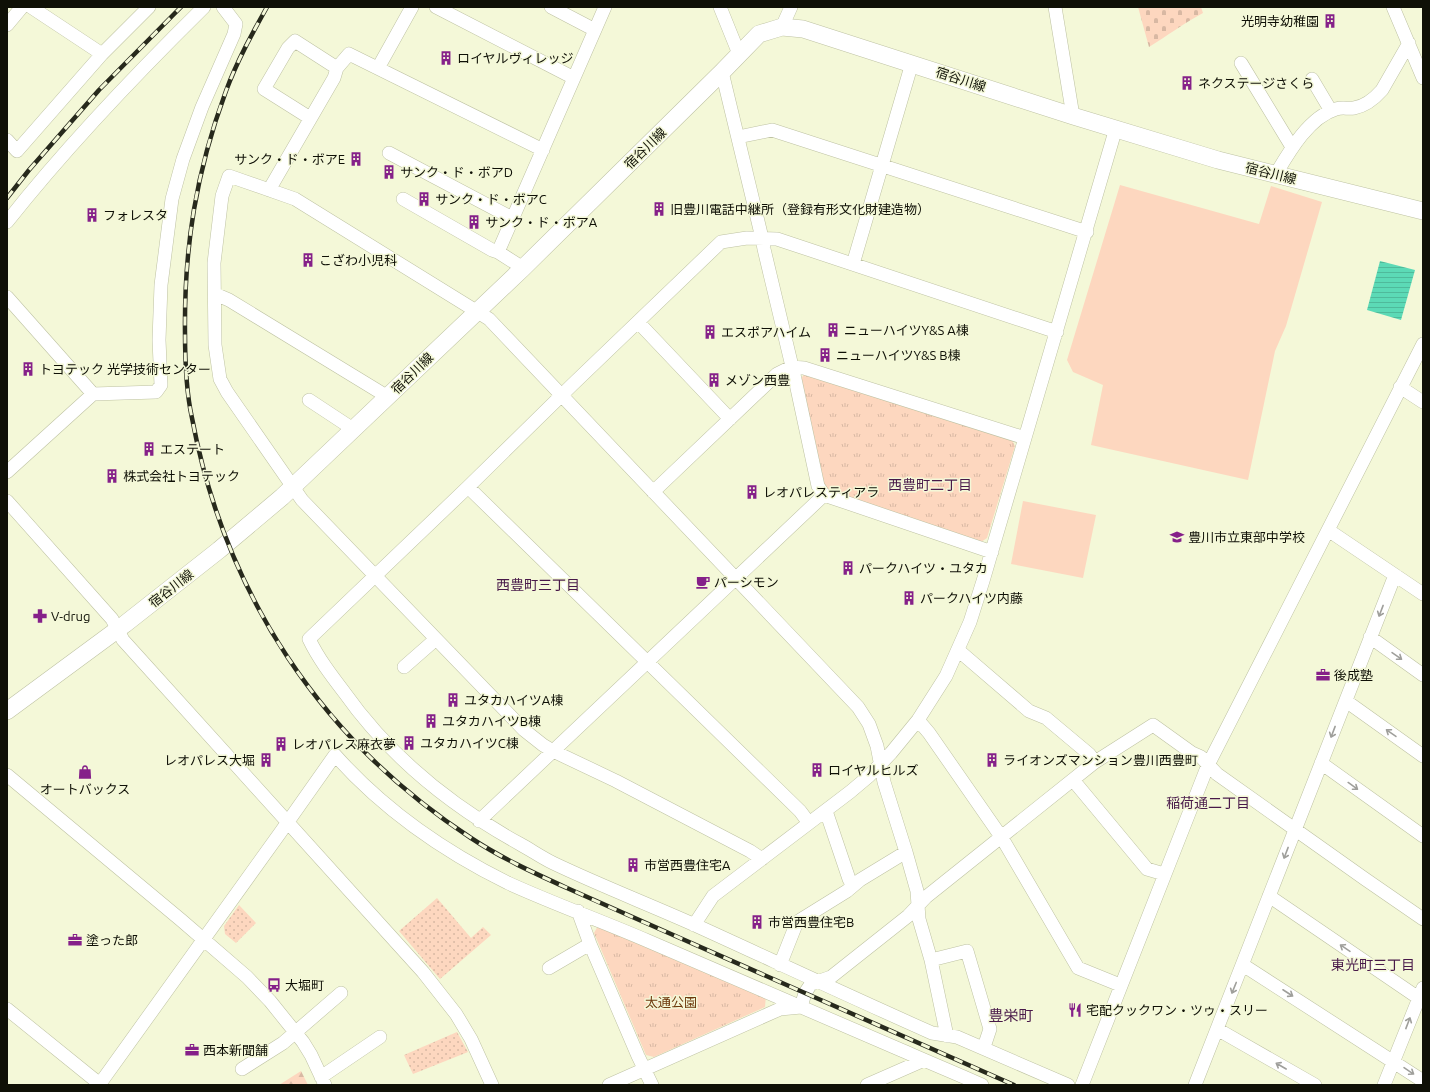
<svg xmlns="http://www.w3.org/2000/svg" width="1430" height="1092" viewBox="0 0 1430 1092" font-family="Ubuntu,'Noto Sans JP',sans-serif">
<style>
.grass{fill:url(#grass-dots)}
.forest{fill:url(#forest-firs)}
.cemetery{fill:url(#cemetery-stones)}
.park{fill:url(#park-tufts)}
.pitch{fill:#fdd7bf}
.water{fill:url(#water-rules)}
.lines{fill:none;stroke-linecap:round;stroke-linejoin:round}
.minor-casing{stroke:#bec2a3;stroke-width:14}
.major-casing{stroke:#bec2a3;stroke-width:18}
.minor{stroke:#fff;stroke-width:13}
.major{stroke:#fff;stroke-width:17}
.rail-casing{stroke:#27291c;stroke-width:4.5}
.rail{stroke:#f4f8d8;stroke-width:3;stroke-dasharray:9;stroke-linecap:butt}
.oneway{stroke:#9f9f9b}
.labels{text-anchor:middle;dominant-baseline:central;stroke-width:3;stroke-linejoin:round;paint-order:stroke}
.poi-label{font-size:13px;fill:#0f1006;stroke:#f4f8d8;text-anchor:start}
.street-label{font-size:13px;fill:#0f1006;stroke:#f4f8d8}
.park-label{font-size:13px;fill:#6e390d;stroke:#f4f8d8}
.neighbourhood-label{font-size:14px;fill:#481949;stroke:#f4f8d8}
.quarter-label{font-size:15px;fill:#481949;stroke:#f4f8d8}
</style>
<defs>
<pattern id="grass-dots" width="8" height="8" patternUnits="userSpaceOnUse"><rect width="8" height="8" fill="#fdd7bf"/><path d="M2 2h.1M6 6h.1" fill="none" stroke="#d8b8a3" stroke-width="1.8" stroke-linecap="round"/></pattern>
<pattern id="forest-firs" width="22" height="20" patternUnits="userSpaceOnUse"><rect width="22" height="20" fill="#fdd7bf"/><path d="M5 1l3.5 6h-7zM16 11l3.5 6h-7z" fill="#d8b8a3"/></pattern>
<pattern id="cemetery-stones" width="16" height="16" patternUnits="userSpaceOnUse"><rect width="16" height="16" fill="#fdd7bf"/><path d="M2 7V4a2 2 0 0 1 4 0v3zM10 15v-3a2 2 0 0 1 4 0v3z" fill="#d8b8a3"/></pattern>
<pattern id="park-tufts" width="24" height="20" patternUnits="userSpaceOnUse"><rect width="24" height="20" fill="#fdd7bf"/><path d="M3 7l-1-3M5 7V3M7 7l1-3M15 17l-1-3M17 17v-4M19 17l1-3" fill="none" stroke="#d8b8a3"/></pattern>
<pattern id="water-rules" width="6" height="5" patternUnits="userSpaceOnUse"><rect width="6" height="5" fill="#5cdab6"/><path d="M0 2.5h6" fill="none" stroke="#4fba9b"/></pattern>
</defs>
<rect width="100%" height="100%" fill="#f4f8d8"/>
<!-- grass -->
<path class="grass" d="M437,898l34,40 12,-11 8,8 -51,44 -41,-48z
M239,905l17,18 -20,20 -11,-9 -1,-8z
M457,1032l11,20 -55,22 -9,-19z"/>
<!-- forest -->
<path class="forest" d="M301,1071l7,14h-29z"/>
<!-- cemetery -->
<path class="cemetery" d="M1138,7h63l2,6c-19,10 -36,23 -54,34z"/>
<!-- park -->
<path class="park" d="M805,373l207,67 3,6 -28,92 -6,4 -151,-50 -6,-8 -24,-104z
M599,924l167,71 -1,12 -111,50 -8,-2 -52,-122z"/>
<!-- pitch -->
<path class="pitch" d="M1120,185l139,39 12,-38 51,16 -36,124 -11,25 -27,129 -157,-35 12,-60 -30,-13 -6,-12z
M1023,501l73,14 -13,63 -72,-14z"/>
<!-- water -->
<path class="water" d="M1380,261l35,9 -14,50 -34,-10z"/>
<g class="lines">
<defs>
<path id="minor" d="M31,7l71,47
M436,7l138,71
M551,7l44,23
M720,7l19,47
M1055,7l18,109
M1393,7l30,71
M7,25l15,-18
M782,27l9,-20
M1241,63l51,84
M378,68l34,-61
M722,72l40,166 2,11 31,130 23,107 6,9 6,2 162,55
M1312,79l19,32
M310,118l-46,-29 24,-41 7,-7 42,27
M738,137l34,-7 315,102
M7,140l10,11 85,-97 47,-47
M389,153l123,65
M1276,174c13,-22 33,-57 60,-65 6,-2 12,0 18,-1 12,-2 21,-10 28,-18l27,-47
M269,190l65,-112 3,-10 12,-14 194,96
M403,199l89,51 6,2
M7,222c60,-76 128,-147 197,-215
M853,264l59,-201
M523,268l-25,-16 107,-245
M215,294l14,6 159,97
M7,297l86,97
M638,322l92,97
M1057,332l-280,-93 -30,-1 -26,4 -149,143 -104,102 -159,152c9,19 22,36 35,53 46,65 107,114 176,152 11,6 21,13 33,19 46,22 95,41 142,62 79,36 158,73 237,108l25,4 111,48
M1400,387l23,15
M309,400l44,29
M7,472l86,-78 63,-2 5,-7 -2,-45 2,-55 11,-86 11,-40 19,-52 32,-73 2,-10 -13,-17
M468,487l332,324 9,12
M653,492l124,-118 14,-7 13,1 221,70
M7,501l105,118 11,21 300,332 33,42 15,25 21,46
M1328,530l95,64
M1370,637l53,38
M958,650l71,61 17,7 43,36 6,8
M404,667l32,-28
M1346,701l77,55
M918,720l11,13 73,105 76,130 42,17
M1321,763l102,73
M7,775l174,145 66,57 23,24 33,41 8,13 14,30
M1073,780l74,89 17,5
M826,811l23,68 4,7
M479,821l345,-326
M762,859l-12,-8 -134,-70 -63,-30 -10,-6 -19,-15 -222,-230 -75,-108 -7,-13 -5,-34 -1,-82 8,-67 7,-20 66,23 194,120 369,388 11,17 8,22 7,36 22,70 11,39 2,28 12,41 16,76
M1269,896l154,105
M578,911l12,33 48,112 14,29
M694,925l19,-29 137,-104 19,-16 22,-23 27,-33 28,-44 24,-54 13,-41 133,-453
M931,960l36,-9 23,78 -6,18
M780,965l17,-43 50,-31 13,-11 46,-28
M1243,965l180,116
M549,968l41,-24
M7,1009l94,76
M1217,1029l98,56
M242,1069l41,-26 58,-50
M321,1077l59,-40
M99,1085l181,-252 55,-78c48,54 108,96 173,128 46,21 94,38 140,58 84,36 169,73 253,109 27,12 54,23 81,35
M609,1085l171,-76 21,-2 4,-14 6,-9 20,-7 77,-61 18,-19 169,-135 58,-37 39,28 9,4 16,17 148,105 58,40
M867,1085l57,-25
M1082,1085l126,-320 215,-421
M1195,1085l200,-510
M1384,1085l39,-97"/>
<path id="major" d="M7,711l118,-87 94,-74 63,-53 241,-229 199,-196 37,-38 23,-7 21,2 270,87 145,44 205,51"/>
</defs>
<!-- minor casing -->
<use href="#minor" class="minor-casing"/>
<!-- major casing -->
<use href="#major" class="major-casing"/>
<!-- minor -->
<use href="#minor" class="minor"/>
<!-- major -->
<use href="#major" class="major"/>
<defs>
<path id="rail" d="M267,7c-15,27 -30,54 -41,84 -30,81 -42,156 -41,242 0,28 1,58 7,85 33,176 129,322 279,420 30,20 63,35 96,50 38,17 76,34 113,50 111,49 223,98 334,147
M7,198l22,-28 70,-80 82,-83"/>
</defs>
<!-- rail casing -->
<use href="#rail" class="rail-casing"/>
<!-- rail -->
<use href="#rail" class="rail"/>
</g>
<!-- one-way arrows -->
<defs><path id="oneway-shaft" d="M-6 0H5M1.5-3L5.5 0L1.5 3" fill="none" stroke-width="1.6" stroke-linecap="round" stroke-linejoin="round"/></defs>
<g class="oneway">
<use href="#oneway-shaft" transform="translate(1381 611) rotate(111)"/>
<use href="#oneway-shaft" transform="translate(1397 656) rotate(35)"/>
<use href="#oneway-shaft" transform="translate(1333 732) rotate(111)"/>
<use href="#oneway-shaft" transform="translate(1391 733) rotate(-145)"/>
<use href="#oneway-shaft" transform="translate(1353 786) rotate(36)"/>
<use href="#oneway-shaft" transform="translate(1286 853) rotate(111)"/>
<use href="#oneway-shaft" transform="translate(1345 948) rotate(-146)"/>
<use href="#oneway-shaft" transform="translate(1234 988) rotate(112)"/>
<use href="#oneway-shaft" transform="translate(1288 993) rotate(33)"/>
<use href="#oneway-shaft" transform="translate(1408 1023) rotate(-69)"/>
<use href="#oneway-shaft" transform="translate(1281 1066) rotate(-150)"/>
<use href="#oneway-shaft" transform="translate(1409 1071) rotate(34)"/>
</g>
<!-- icons -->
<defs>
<symbol id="building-bare" viewBox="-9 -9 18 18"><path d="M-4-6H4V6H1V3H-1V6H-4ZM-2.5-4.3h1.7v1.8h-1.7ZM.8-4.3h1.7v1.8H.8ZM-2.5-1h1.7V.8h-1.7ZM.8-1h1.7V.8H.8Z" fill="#852089" stroke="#f4f8d8" stroke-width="2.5" paint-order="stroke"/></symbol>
<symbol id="school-bare" viewBox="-9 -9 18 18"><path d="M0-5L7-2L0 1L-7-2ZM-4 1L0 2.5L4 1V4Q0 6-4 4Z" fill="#852089" stroke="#f4f8d8" stroke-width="2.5" paint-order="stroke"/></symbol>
<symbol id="cafe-bare" viewBox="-9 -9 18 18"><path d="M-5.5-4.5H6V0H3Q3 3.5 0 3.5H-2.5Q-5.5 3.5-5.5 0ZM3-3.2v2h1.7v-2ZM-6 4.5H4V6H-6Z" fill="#852089" stroke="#f4f8d8" stroke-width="2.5" paint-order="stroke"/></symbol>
<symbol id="pharmacy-bare" viewBox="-9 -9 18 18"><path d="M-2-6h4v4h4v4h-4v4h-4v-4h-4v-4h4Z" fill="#852089" stroke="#f4f8d8" stroke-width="2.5" paint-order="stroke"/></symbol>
<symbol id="office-bare" viewBox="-9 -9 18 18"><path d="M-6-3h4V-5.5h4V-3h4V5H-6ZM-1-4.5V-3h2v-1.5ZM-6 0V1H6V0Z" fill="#852089" stroke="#f4f8d8" stroke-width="2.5" paint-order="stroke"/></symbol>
<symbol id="shop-bare" viewBox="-9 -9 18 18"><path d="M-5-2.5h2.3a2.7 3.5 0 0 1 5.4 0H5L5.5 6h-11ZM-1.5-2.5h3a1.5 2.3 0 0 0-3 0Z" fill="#852089" stroke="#f4f8d8" stroke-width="2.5" paint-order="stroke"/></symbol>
<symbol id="bus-bare" viewBox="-9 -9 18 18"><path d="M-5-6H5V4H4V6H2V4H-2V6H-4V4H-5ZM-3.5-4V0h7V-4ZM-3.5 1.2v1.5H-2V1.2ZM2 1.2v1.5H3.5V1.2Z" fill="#852089" stroke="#f4f8d8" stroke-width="2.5" paint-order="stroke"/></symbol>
<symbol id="restaurant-bare" viewBox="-9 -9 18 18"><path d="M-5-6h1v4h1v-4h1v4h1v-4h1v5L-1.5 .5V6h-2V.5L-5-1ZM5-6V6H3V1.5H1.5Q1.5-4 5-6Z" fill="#852089" stroke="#f4f8d8" stroke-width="2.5" paint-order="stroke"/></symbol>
</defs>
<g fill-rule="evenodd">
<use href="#building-bare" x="1320" y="11" width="20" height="20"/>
<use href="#building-bare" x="436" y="48" width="20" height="20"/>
<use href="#building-bare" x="1177" y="73" width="20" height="20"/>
<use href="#building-bare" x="346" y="149" width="20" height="20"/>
<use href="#building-bare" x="379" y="162" width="20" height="20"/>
<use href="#building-bare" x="414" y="189" width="20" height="20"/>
<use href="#building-bare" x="649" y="199" width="20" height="20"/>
<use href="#building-bare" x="82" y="205" width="20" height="20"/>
<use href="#building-bare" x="464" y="212" width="20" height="20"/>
<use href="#building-bare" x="298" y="250" width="20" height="20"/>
<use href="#building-bare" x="823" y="320" width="20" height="20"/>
<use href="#building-bare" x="700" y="322" width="20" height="20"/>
<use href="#building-bare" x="815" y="345" width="20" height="20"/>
<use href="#building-bare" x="18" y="359" width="20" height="20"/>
<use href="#building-bare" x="704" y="370" width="20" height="20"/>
<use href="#building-bare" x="139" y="439" width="20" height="20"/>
<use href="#building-bare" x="102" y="466" width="20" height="20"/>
<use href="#building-bare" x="742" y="482" width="20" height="20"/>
<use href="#school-bare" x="1167" y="527" width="20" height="20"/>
<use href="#building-bare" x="838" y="558" width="20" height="20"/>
<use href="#cafe-bare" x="693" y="572" width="20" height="20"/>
<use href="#building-bare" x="899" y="588" width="20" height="20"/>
<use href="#pharmacy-bare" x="30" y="606" width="20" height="20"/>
<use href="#office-bare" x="1313" y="665" width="20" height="20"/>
<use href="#building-bare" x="443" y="690" width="20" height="20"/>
<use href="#building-bare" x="421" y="711" width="20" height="20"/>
<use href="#building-bare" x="399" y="733" width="20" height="20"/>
<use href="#building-bare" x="271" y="734" width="20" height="20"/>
<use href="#building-bare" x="256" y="750" width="20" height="20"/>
<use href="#building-bare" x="982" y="750" width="20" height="20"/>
<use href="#building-bare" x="807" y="760" width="20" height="20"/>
<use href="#shop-bare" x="75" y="762" width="20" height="20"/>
<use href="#building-bare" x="623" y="855" width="20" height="20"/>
<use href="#building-bare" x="747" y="912" width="20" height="20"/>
<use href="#office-bare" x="65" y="930" width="20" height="20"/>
<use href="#bus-bare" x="264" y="975" width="20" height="20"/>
<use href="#restaurant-bare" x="1065" y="1000" width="20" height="20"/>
<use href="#office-bare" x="182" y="1040" width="20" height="20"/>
</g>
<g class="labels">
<!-- poi labels -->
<g class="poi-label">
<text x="1319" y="21" text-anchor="end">光明寺幼稚園</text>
<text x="457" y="58">ロイヤルヴィレッジ</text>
<text x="1198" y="83">ネクステージさくら</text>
<text x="345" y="159" text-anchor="end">サンク・ド・ボアE</text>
<text x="400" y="172">サンク・ド・ボアD</text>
<text x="435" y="199">サンク・ド・ボアC</text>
<text x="670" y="209">旧豊川電話中継所（登録有形文化財建造物）</text>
<text x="103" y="215">フォレスタ</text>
<text x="485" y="222">サンク・ド・ボアA</text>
<text x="319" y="260">こざわ小児科</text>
<text x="844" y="330">ニューハイツY&amp;S A棟</text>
<text x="721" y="332">エスポアハイム</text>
<text x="836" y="355">ニューハイツY&amp;S B棟</text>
<text x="39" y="369">トヨテック 光学技術センター</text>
<text x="725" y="380">メゾン西豊</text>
<text x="160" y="449">エステート</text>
<text x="123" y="476">株式会社トヨテック</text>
<text x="763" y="492">レオパレスティアラ</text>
<text x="1188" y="537">豊川市立東部中学校</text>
<text x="859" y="568">パークハイツ・ユタカ</text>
<text x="714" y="582">パーシモン</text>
<text x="920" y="598">パークハイツ内藤</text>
<text x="51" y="616">V-drug</text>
<text x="1334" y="675">後成塾</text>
<text x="464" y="700">ユタカハイツA棟</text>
<text x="442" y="721">ユタカハイツB棟</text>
<text x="420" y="743">ユタカハイツC棟</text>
<text x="292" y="744">レオパレス麻衣夢</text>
<text x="255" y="760" text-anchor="end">レオパレス大堀</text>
<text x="1003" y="760">ライオンズマンション豊川西豊町</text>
<text x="828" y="770">ロイヤルヒルズ</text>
<text x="85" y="789" text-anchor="middle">オートバックス</text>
<text x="644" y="865">市営西豊住宅A</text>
<text x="768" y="922">市営西豊住宅B</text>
<text x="86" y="940">塗った郎</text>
<text x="285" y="985">大堀町</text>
<text x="1086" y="1010">宅配クックワン・ツゥ・スリー</text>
<text x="203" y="1050">西本新聞舗</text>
</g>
<!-- street labels -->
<g class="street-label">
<text transform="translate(961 79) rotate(18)">宿谷川線</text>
<text transform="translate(645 148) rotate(-44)">宿谷川線</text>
<text transform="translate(1271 173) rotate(14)">宿谷川線</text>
<text transform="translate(412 373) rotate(-44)">宿谷川線</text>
<text transform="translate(171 588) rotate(-38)">宿谷川線</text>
</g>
<!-- park labels -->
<g class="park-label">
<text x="671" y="1002">太通公園</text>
</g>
<!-- neighbourhood labels -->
<g class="neighbourhood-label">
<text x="930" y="485">西豊町二丁目</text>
<text x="538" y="585">西豊町三丁目</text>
<text x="1208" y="803">稲荷通二丁目</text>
<text x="1373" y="965">東光町三丁目</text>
</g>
<!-- quarter labels -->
<g class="quarter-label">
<text x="1011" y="1015">豊栄町</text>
</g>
</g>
<!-- border -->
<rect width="1430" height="1092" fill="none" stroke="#0f1006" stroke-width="16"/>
</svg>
